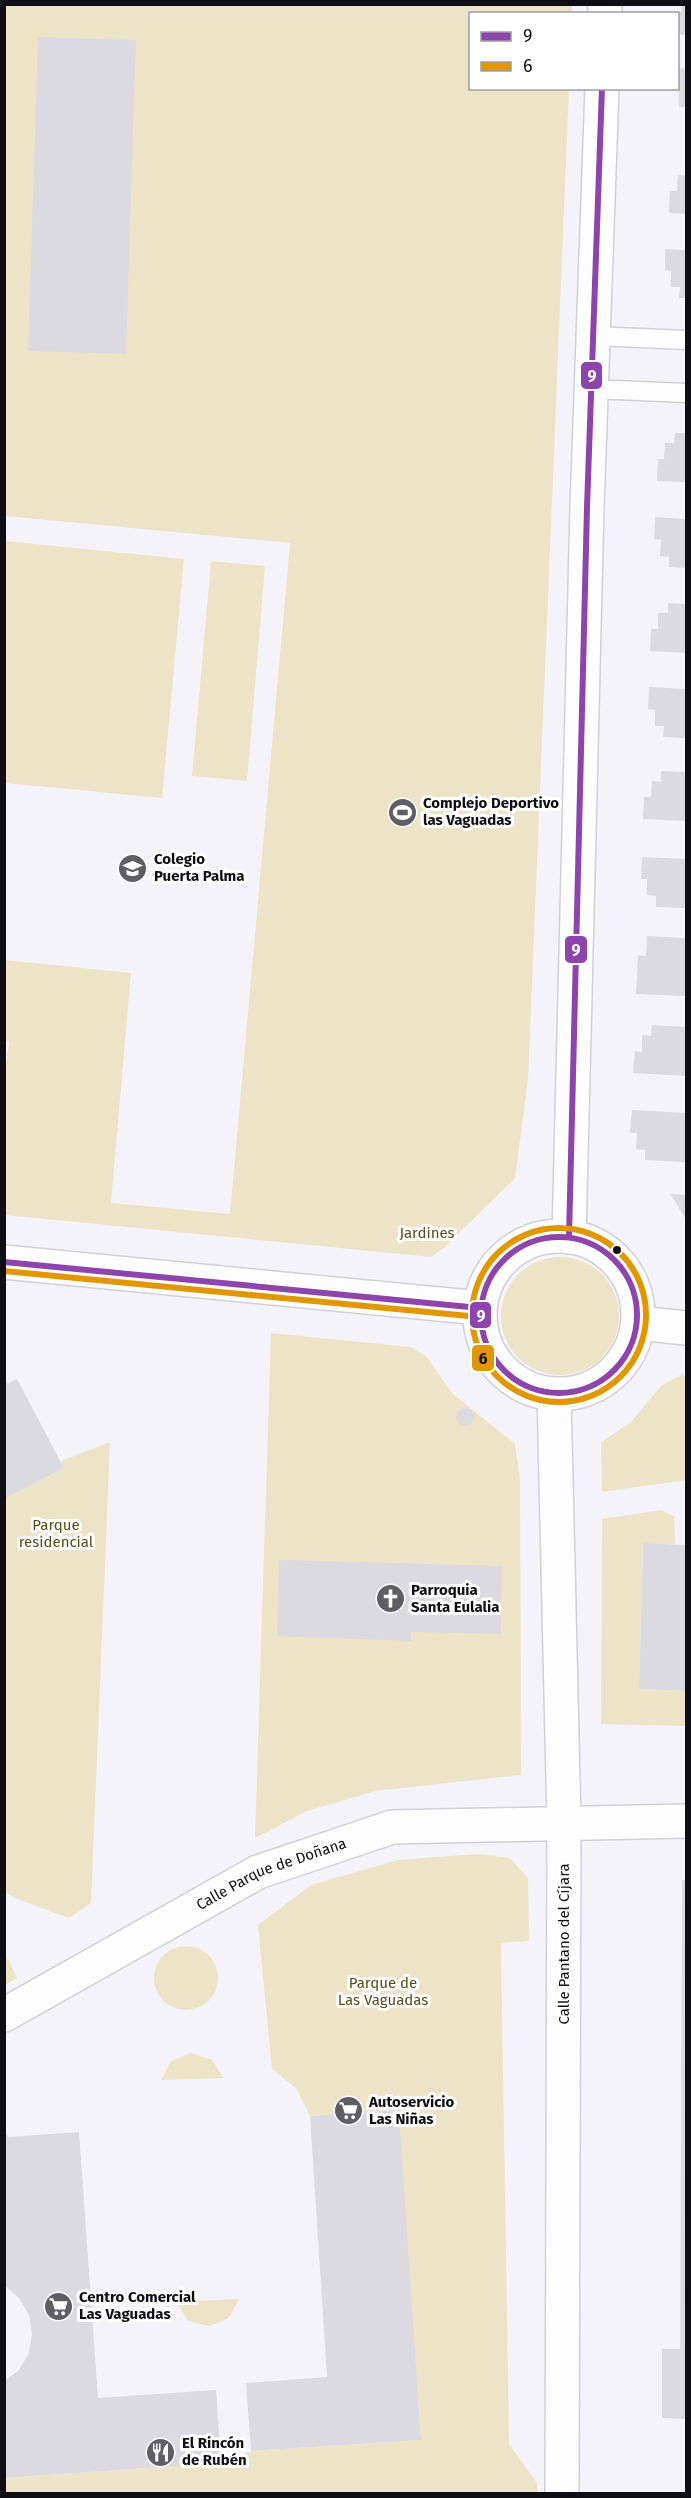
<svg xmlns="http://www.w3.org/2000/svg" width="691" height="2498" viewBox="0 0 691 2498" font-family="'Fira Sans',sans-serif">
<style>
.green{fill:#ede4c7}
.building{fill:#dbdae1}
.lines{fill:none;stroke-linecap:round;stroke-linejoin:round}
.service-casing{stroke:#d1d0d7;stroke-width:21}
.minor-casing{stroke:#d1d0d7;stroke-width:36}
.service{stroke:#fdfdfe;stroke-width:18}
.minor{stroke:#fdfdfe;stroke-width:33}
.bus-1-casing{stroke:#fff;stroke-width:10}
.bus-2-casing{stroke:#fff;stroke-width:10}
.bus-1{stroke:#8e44ad;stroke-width:6}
.bus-2{stroke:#e09702;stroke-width:6}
.bus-dot{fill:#0f0e15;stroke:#fff;stroke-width:2}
.labels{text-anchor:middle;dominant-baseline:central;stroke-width:6;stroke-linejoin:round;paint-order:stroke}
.poi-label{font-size:15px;font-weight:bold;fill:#0f0e15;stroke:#fff;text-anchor:start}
.park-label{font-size:15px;fill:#5a4d19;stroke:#fff}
.street-label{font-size:15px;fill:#0f0e15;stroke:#fff}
.line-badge{stroke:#fff;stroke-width:2}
.badge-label{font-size:16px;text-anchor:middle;font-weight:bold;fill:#fff}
.pale-badge-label{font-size:16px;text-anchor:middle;font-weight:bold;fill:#111}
</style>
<rect width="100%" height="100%" fill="#f4f3fa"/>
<!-- green -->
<path class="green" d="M5,5h567v8l-102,1v74l99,1 -41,991 -13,98 -71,70 -13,9 -426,-42 -1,-133 5,-41h-4v-81l126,13 -20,230 119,11 60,-671 -285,-27z
M5,541l179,18 -22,239 -157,-15z
M211,561l54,5 -18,215 -55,-5z
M501 1316a59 59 0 1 1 118 0a59 59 0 1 1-118 0Z
M271,1333l140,14 16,10 24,35 13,11 51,41 5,34 1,297 -146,16 -68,20 -52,27z
M682,1374l4,4v102l-84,12 -1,-50 29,-19 31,-37z
M110,1442l-19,461 -22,15 -54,-20 -10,-6 -1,-393 60,-31 -3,-7z
M661,1510l13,6 1,28h-32l-4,145 47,2v35l-85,-2 1,-205z
M477,1854l33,4 18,20 1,63 -28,2 8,501 28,39v10l-532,1v-16l216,-15 30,-12 170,-11 -23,-330 -88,6 -14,-28 -24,-19 -14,-144 53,-40 87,-25z
M154 1978a32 32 0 1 1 64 0a32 32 0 1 1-64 0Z
M5,1959l4,1 8,18 -12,7z
M191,2053l21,7 12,18 -63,2 10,-19z
M239,2299l-10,19 -20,8 -21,-5 -12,-19z"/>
<!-- building -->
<path class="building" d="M682,4h4v31l-8,-1v-22h3z
M38,37l98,3 -10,314 -98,-3z
M678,68l8,1v38h-7z
M678,175l8,1v38l-17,-1 1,-22h7z
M665,249l21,1v48h-7l1,-11h-9v-16l-6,-1z
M675,433h11v49l-29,-1 1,-22h6l1,-16h9z
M655,517l31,2v49l-17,-1v-10l-9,-1 1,-16 -7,-1z
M668,603l18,1v49l-36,-2 1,-22h7v-16h10z
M649,687l37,2v49l-23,-1 1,-11h-9v-16l-7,-1z
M661,771l25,1v49l-43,-2 1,-22h7l1,-16 9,1z
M642,857l44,2v49l-30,-1v-11l-9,-1v-16h-6z
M647,936l39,2v58l-50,-2 2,-39 8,1z
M652,1025l34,2v49l-53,-3 2,-22 7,1v-17l9,1z
M632,1110l54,3v49l-41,-2v-10l-9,-1 1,-16h-7z
M670,1194l16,1v24z
M17,1379l47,89 -60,31v-114z
M456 1417a9 9 0 1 1 18 0a9 9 0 1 1-18 0Z
M643,1543l43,2v146l-47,-2z
M279,1560l223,6 -1,68 -90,-2v9l-134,-5z
M682,1880h4v539l-24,-1v-69h18z
M399,2110l22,330 -170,11 -5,-68 81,-6 -17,-261z
M4,2130l4,7 71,-5 19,266 118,-8 5,73 -217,15v-97l15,-11 10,-17 3,-19 -3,-19 -10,-17 -15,-13z"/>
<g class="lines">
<defs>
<path id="service" d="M594,336l92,4
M592,389l94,4"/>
<g id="minor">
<path d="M605,14v-10"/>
<circle cx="559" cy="1315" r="79"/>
<path d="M569,1237l18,-730 15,-419"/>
<path d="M4,1262l476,46"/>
<path d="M638,1323l48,5"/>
<path d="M554,1394l10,428 -2,672"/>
<path id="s1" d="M4,2015l254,-143 134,-45 294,-6"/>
</g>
</defs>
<!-- service casing -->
<use href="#service" class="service-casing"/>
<!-- minor casing -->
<use href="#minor" class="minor-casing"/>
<!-- service -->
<use href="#service" class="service"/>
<!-- minor -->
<use href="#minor" class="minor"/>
<defs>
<path id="bus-1" d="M481 1315a78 78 0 1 1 156 0a78 78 0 1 1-156 0Z
M569,1237l18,-730 15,-419
M4,1262l476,46"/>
<path id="bus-2" d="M472 1315a87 87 0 1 1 174 0a87 87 0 1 1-174 0Z
M4,1271l475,46"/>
</defs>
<!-- bus-1 casing -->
<use href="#bus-1" class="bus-1-casing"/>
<!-- bus-2 casing -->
<use href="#bus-2" class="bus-2-casing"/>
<!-- bus-1 -->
<use href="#bus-1" class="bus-1"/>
<!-- bus-2 -->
<use href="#bus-2" class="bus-2"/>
</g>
<!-- icons -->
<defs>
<symbol id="stadium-disc" viewBox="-11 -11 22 22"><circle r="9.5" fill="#5f5e65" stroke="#fff"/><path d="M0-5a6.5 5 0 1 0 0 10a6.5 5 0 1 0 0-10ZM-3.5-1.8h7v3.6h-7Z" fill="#fff"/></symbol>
<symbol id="school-disc" viewBox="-11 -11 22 22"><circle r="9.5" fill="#5f5e65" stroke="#fff"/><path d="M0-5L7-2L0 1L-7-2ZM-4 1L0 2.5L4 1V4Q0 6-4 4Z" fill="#fff"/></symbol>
<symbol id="church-disc" viewBox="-11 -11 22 22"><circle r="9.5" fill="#5f5e65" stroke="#fff"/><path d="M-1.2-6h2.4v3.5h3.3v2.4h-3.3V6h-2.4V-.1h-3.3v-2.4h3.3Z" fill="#fff"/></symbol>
<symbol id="supermarket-disc" viewBox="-11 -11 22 22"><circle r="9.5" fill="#5f5e65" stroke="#fff"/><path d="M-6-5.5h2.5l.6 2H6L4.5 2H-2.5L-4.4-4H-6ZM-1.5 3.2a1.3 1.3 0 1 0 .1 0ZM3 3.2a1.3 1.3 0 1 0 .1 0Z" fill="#fff"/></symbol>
<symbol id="restaurant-disc" viewBox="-11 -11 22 22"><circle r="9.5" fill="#5f5e65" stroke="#fff"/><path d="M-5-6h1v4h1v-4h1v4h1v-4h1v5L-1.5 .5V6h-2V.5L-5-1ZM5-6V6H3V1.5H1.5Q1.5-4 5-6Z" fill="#fff"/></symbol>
</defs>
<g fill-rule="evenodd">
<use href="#stadium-disc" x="386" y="796" width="33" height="33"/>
<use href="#school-disc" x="116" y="852" width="33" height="33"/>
<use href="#church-disc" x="374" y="1582" width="33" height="33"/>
<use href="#supermarket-disc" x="332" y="2094" width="33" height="33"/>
<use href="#supermarket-disc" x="42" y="2290" width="33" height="33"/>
<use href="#restaurant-disc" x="144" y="2436" width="33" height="33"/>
</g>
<!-- markers -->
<circle class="bus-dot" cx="617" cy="1250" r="5"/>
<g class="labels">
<!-- poi labels -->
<g class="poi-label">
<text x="423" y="803">Complejo Deportivo<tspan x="423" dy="17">las Vaguadas</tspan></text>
<text x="154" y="859">Colegio<tspan x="154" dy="17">Puerta Palma</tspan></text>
<text x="411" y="1590">Parroquia<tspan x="411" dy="17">Santa Eulalia</tspan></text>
<text x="369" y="2102">Autoservicio<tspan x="369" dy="17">Las Niñas</tspan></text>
<text x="79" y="2297">Centro Comercial<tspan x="79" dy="17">Las Vaguadas</tspan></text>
<text x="182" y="2443">El Rincón<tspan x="182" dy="17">de Rubén</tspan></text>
</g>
<!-- park labels -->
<g class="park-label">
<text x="427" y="1233">Jardines</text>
<text x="56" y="1525">Parque<tspan x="56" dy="17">residencial</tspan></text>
<text x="383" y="1983">Parque de<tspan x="383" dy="17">Las Vaguadas</tspan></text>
</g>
<!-- street labels -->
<g class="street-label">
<text stroke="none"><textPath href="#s1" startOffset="303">Calle Parque de Doñana</textPath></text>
<text transform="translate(564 1944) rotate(-90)">Calle Pantano del Cíjara</text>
</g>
</g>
<g class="line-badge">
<rect x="580" y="361" width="23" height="29" rx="6" fill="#8e44ad"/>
<rect x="564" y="935" width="24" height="29" rx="6" fill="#8e44ad"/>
<rect x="469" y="1301" width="23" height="28" rx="6" fill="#8e44ad"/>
<rect x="471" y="1344" width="24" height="28" rx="6" fill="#e09702"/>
</g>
<g class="badge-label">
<text x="592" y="381">9</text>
<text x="576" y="955">9</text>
<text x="481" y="1321">9</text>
</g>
<g class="pale-badge-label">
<text x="483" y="1364">6</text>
</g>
<!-- border -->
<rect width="691" height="2498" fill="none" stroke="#0f0e15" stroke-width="12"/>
<!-- legend -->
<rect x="469" y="12" width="210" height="78" fill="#ffffff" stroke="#9f9fa1" stroke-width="1.5"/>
<rect x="481" y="32" width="30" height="9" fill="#8e44ad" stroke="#9f9fa1" stroke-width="1.5"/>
<text x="523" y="42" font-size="18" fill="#0f0e15">9</text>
<rect x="481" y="62" width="30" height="9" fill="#e09702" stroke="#9f9fa1" stroke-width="1.5"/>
<text x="523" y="72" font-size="18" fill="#0f0e15">6</text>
</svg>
